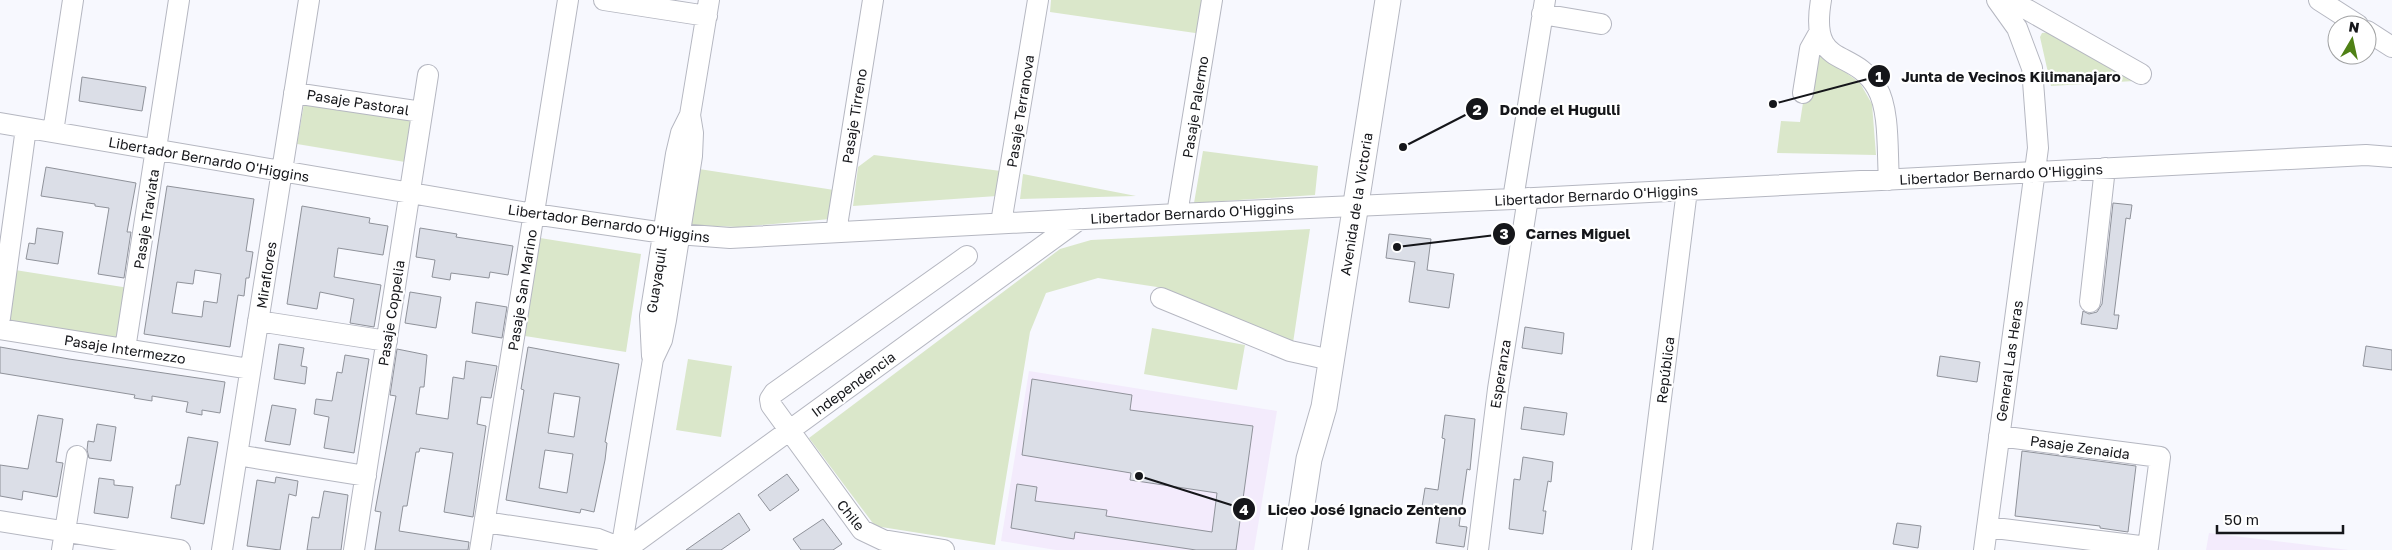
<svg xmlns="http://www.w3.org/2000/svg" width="2392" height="550" viewBox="0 0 2392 550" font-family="'Golos Text',sans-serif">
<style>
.education{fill:#f3ebfc}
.green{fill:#dae7ca}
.building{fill:#dbdee7;stroke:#8f929a;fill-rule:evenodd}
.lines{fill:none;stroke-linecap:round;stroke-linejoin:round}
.minor-casing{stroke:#b5b7c1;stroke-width:22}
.major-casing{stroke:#b5b7c1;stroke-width:27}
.minor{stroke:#fff;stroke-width:20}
.major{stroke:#fff;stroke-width:25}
.labels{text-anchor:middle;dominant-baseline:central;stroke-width:4.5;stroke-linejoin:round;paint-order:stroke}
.street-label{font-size:14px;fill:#15161a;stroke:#fff}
.leader{fill:none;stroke:#15161a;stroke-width:2}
.callout-dot{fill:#15161a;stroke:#fff;stroke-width:2}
.mark-label{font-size:15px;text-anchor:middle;font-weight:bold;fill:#fff}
.callout-label{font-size:15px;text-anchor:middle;font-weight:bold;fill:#15161a;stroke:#fff;stroke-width:4.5;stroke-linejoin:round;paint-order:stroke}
</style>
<rect width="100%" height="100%" fill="#f7f8fe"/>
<!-- education -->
<path class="education" d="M1029,371l248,40 -23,139h-198l-55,-9z
M2209,533l140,17h-143z"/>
<!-- green -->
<path class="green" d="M1051,0h156l-5,34 -152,-22z
M2051,32l83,49 -83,5 -11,-49 2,-4z
M1822,55l38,28 12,21 4,51 -99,-2 4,-32 19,1 10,-64z
M305,98l108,18 -8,46 -108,-18z
M1203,151l115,15 -3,29 -121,8z
M874,155l127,16 -4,25 -144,10 5,-39z
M699,169l135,21 -4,29 -92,8 -48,-2z
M1023,174l113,22 -116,3z
M1310,229l-17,114 -136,-56 -59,-9 -52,15 -16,39 -35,213 -120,-19 -66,-88 251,-189 31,-9z
M540,238l101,16 -15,98 -101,-16z
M15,270l114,18 -8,53 -114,-18z
M1152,328l93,17 -8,45 -93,-16z
M688,359l44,7 -11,71 -45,-7z"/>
<!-- building -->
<path class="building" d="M82,77l64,10 -4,24 -63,-10z
M46,167l90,16 -9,49h4l-7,46 -26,-4 11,-66 -14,-2v-2l-54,-8z
M167,186l87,13 -8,52 7,1 -4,26h-3l-2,18 -6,-1 -8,52 -86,-13zM195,270l26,4 -4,29 -13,-2 -2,16 -30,-4 5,-31 16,2z
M2113,203l19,2 -2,14 -4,-1 -8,65 -4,32h5l-2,14 -36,-5 2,-13 6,3 8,-2 5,-8z
M302,206l68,12 -1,5 19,3 -5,29 -45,-7 -4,29 47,8 -7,42 -24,-4 4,-24 -34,-7 -3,17 -30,-5z
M37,228l26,4 -5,32 -32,-5 3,-16 6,1z
M420,228l37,6 -1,3 57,9 -5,29 -18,-3 -1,6 -38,-5 -1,7 -18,-3 3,-17 -19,-3z
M1389,234l42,5 -4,31 27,4 -5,34 -40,-6 6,-40 -29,-4z
M410,292l31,5 -5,31 -31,-5z
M476,302l31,5 -5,31 -30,-5z
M1525,327l39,6 -2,21 -40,-6z
M279,344l25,4 -3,18 6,1 -2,17 -31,-5z
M2366,346l26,4v20l-29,-4z
M0,347l69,12 156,23 -5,31 -18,-3v5l-16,-3 2,-10 -36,-6v5l-18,-3 1,-3 -135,-22z
M528,347l91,17 -14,78 2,1 -2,17 -11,52 -13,-3 -1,4 -74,-13 18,-110 -3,-1zM554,393l26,4 -6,40 -26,-4zM545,450l28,4 -6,39 -28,-5z
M397,349l30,6 -3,32h-4l-4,27 32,5 5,-42 11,2 2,-18 31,5 -6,32 -10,-1 -4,27 9,2 -13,91 -29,-5 9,-59 -33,-5 -1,4h-3l-9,54h-4l-4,25 70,11 -1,8h-93l6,-38 -6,-1 21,-115 -6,-1z
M345,355l24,4 -15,94 -30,-5 5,-31 -15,-3 2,-15 16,2 5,-29 5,1z
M1940,356l40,6 -3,20 -40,-6z
M1032,379l100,16 -2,15 123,16 -17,124h-40l-121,-18 -1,7 -63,-11 6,-44 20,3 -2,14 72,9 -1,6 106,16 5,-39 -87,-13 1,-7 -109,-18z
M272,405l24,4 -6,36 -25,-4z
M1524,407l43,6 -3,22 -43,-6z
M38,415l25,4 -7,43 7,1 -6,34 -34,-6 -1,9 -22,-4v-31l28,4z
M1445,415l30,4 -5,51 -3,-1 -8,57 8,1 -3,20 -28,-4 4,-27 -19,-3 4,-25 13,2 7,-51 -3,-1z
M97,424l19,3 -5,34 -22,-3 -2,-8 1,-9 6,1z
M188,437l30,5 -14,82 -33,-6 5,-33h4z
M2022,451l114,15 -8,66 -28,-4v-2l-85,-10z
M1523,457l30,5 -2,20 -3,-1 -5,30h3l-3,23 -34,-5 5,-50 6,1z
M787,474l12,16 -29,21 -12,-16z
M276,477l22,4 -2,15 -7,-2 -9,56 -33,-4 10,-66 18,3z
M99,478l15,2v5l19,2 -5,31 -34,-5z
M324,491l24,4 -7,55h-34l5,-33 7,1z
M739,513l11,17 -29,20h-35z
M823,519l19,25 -9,6h-32l-8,-11z
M1897,523l24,3 -3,22 -25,-4z"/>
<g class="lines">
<defs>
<path id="minor" d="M604,0l103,16
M1821,0c-12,71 32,46 56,88 13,22 10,66 12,92
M2004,0l24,10 113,64
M2319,0l39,25
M1542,14l59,10
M2367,31l25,16
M294,93l128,19
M1803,93l7,-44 9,-16
M0,123l534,91 130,19 66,5 447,-24 336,-15 853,-44 26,2
M53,132l20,-132
M1513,199l32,-199
M1177,214l35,-214
M1001,223l37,-223
M836,232l37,-232
M1161,298l129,53 41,9
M2090,302l15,-134
M0,318l26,-190
M258,321l129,20
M0,329l250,40
M125,349l54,-349
M652,356l-2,-40 26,-162 5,-21 9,-18 19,-115
M237,455l129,21
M0,521l180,29
M485,522l113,17 13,5 7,6
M1987,527l161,20 12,-90 -161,-21
M62,550l15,-94
M222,550l87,-550
M354,550l74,-475
M480,550l88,-550
M621,550l32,-191 9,-19 4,-20 26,-164 1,-23 -3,-18
M625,550l455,-331
M944,550l-61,-10 -21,-10 -91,-125 -1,-6 4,-6 193,-137
M1478,550l20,-161 30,-191
M1642,550l45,-360
M1984,550l54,-402 -6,-80 -15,-40 -20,-28"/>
<path id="major" d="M1295,550l14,-91 15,-52 64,-407"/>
</defs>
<!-- minor casing -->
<use href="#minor" class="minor-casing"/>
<!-- major casing -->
<use href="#major" class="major-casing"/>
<!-- minor -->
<use href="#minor" class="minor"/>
<!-- major -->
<use href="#major" class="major"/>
</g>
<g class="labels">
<!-- street labels -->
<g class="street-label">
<text transform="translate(358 102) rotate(9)">Pasaje Pastoral</text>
<text transform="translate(1195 107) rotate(-81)">Pasaje Palermo</text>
<text transform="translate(1020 111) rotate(-81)">Pasaje Terranova</text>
<text transform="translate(854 116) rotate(-81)">Pasaje Tirreno</text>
<text transform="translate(209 159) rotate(10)">Libertador Bernardo O'Higgins</text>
<text transform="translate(2001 174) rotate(-3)">Libertador Bernardo O'Higgins</text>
<text transform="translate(1596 195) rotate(-3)">Libertador Bernardo O'Higgins</text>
<text transform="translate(1356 204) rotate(-81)">Avenida de la Victoria</text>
<text transform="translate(1192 213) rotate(-3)">Libertador Bernardo O'Higgins</text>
<text transform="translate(146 219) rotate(-81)">Pasaje Traviata</text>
<text transform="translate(609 223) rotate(8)">Libertador Bernardo O'Higgins</text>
<text transform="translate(266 275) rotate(-81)">Miraflores</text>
<text transform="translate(656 280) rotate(-81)">Guayaquil</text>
<text transform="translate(522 290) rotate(-81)">Pasaje San Marino</text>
<text transform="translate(391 313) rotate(-81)">Pasaje Coppelia</text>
<text transform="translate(125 349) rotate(9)">Pasaje Intermezzo</text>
<text transform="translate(2009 361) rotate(-82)">General Las Heras</text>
<text transform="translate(1665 370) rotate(-83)">República</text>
<text transform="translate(1500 374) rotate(-81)">Esperanza</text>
<text transform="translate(853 384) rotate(-36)">Independencia</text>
<text transform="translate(2080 447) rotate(8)">Pasaje Zenaida</text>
<text transform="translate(851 515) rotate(51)">Chile</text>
</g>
</g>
<!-- callouts -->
<path class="leader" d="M1773 104L1879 76M1403 147L1477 109M1397 247L1504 234M1139 476L1244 509"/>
<g class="callout-dot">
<circle cx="1773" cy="104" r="5"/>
<circle cx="1403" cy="147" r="5"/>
<circle cx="1397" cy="247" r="5"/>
<circle cx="1139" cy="476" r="5"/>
<circle cx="1879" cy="76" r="12"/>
<circle cx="1477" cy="109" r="12"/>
<circle cx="1504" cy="234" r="12"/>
<circle cx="1244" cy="509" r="12"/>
</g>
<g class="mark-label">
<text x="1879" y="82">1</text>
<text x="1477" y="115">2</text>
<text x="1504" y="239">3</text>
<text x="1244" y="515">4</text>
</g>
<g class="callout-label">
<text x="2011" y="82">Junta de Vecinos Kilimanajaro</text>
<text x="1560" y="115">Donde el Hugulli</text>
<text x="1578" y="239">Carnes Miguel</text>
<text x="1367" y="515">Liceo José Ignacio Zenteno</text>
</g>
<!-- north arrow -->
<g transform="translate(2352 40) rotate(9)"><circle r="24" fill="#ffffff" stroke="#a1a2a3"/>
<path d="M0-4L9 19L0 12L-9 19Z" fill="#4f8115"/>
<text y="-8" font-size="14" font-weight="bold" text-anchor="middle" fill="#15161a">N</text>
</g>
<!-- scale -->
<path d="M2217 525v8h126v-8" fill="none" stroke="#15161a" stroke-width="2.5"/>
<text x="2224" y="525" font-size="15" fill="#15161a" stroke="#ffffff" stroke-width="4" paint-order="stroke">50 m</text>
</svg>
